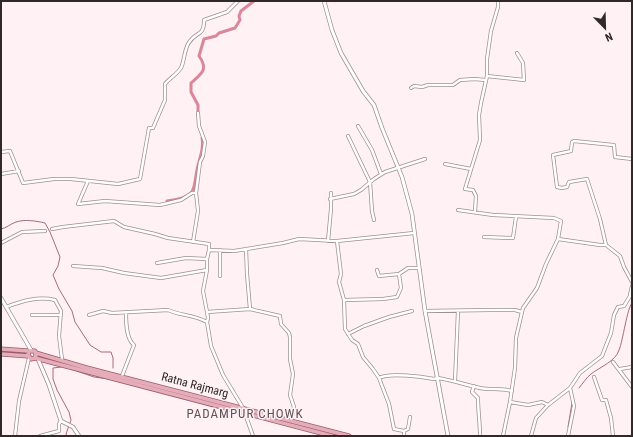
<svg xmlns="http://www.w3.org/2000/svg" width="633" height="437" viewBox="0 0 633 437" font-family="'Roboto Condensed',sans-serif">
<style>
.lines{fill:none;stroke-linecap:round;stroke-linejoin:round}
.stream{stroke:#a56c78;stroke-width:1}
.canal{stroke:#d88899;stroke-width:3}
.street-casing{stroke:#9e8f91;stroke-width:4}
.secondary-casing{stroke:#9e8f91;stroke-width:4.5}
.primary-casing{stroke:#9a5c69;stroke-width:5}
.street{stroke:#fff;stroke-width:2.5}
.secondary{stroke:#fff;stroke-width:3}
.primary{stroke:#e5adb9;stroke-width:3.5}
.labels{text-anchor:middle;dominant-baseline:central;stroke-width:3;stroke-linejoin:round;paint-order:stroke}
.street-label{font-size:12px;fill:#2f292a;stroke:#fff1f4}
.neighbourhood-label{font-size:13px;letter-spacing:1px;fill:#605255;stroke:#fff1f4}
</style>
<rect width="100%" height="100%" fill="#fff1f4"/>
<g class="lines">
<!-- stream -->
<path class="stream" d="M1,229c6,-1 9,-5 15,-7 9,-3 20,-1 29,1l5,9 10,25 -2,9 -5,9 6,14 13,22 3,11 15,23 11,7h10l2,6v10
M61,367l-8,1v11l4,11 12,22 2,8 -5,14 1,2
M68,368l26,9 15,2
M579,388c4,-5 8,-11 12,-14 9,-7 25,-13 28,-24 4,-9 8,-42 13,-47
M568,427l4,-24"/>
<!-- canal -->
<path class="canal" d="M198,115v-10l-7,-13v-9c10,-9 18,-13 8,-27l5,-17 12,-3 3,-3 16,-5 5,-8 -1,-4 2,-5 13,-10
M167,201c35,-4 24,-13 32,-39 2,-8 5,-16 3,-24"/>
<defs>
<path id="street" d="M487,76l37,4 -1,-17 -6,-10
M411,88l3,-2 8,1 6,-2h25l7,-5 15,-1 10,1
M358,126l14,24 9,24
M348,136l22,46 2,29 2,9
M1,152l9,-1 13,32 31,-4h17l47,5 22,-5 9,-51h4l12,-28v-16c4,-5 12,-10 16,-16 3,-6 3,-16 7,-24 8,-14 16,-6 16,-24l23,-8 11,-11
M445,164l26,5
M1,174l18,-3
M88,181l-10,23 27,-3 55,4 21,-5 11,-7h4
M330,199l24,-5 7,-4 13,-11 11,-7 40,-13
M458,210l35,5 61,3 7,3 -3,18 -12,25 -9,24 -14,20 -1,4 -6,26 -1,30 -5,34 -7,34
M475,211l1,-15 -3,-6 -8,-1 15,-49 -1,-25 2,-12 6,-27v-17l4,-28 7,-24v-6
M52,229l11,-2 51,-6 10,6 31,7 13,4 41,6v6
M484,237l29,1 3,-21
M558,239l42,6h6l14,11 4,11 8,15
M328,241l3,-32v-16
M337,241l4,33 -2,8 5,18 1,29 7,11 6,4 5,13 10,12 6,9 10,26 5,25 10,2v5
M193,242l5,-31 -2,-18 4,-31 3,-6 2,-14 -6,-16 -1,-13
M1,243l21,-11 23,-1
M606,245l-6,-26 -13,-40 -18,3 -2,5 -5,1 -5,-1 -4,-32 18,-4 1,-9 2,-1 39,4h1l1,12 17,2
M246,249l1,25 3,35 30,7 1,8 8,9 1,4v22l3,15 -3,21 4,12 -3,13
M220,250v26
M157,263l29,-5 21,1
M73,266l29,2 22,5 37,5 46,-8
M377,270l2,6 20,-2
M630,295l2,-9
M344,300l39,-1 14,-2 4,-9 -2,-14 9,-6h11
M6,307c16,-6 32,-11 49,-7l6,11 -2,25 3,23
M425,311l65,-1h25l7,2
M207,312l43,-3
M32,315h29
M89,315l14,-4 9,2 56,-3c13,6 24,4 39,12
M348,334l16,-8 25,-9 23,-6
M613,362l19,25
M620,369l12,-2
M122,376l12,-31c-8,-6 -8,-23 -8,-32
M594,377l8,23h4l5,18 2,18
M379,378c10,-6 44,-1 55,1l3,-1c15,2 29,7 43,10 11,2 21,0 32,3
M455,381l3,-70
M474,386l-2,6 6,6c0,13 2,25 2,38
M510,402l18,3 14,-3 6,3
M404,431l4,-2 2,-12
M15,436l4,-35 10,-43
M40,436l19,-5v-7l2,-3
M253,436l-10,-28 -20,-33 -12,-29 -4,-24 1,-4 -1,-6 -4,-21 4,-21v-11l2,-9 25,1 49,-8 16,-4 38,2 77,-8
M531,436l5,-18 12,-13 22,-17 10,-15 22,-17 9,-23 3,-18 4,-8 6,-1 6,-10 2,-1
M568,436l6,-30 -4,-18"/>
<path id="secondary" d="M324,1l8,29 9,23 22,38 11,14 8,23 20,49 10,37 13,97 23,125
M1,298l30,52
M38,359l11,26 12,36 12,6 6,9"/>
<path id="primary" d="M1,349l28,2
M36,353l51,15 262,68
M1,354l27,2
M35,358l1,-3 -1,-4h-6l-1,4 3,4 4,-1 297,78"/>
</defs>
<!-- street casing -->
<use href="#street" class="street-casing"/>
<!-- secondary casing -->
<use href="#secondary" class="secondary-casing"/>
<!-- primary casing -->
<use href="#primary" class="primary-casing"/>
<!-- street -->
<use href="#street" class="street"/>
<!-- secondary -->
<use href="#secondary" class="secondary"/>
<!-- primary -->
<use href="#primary" class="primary"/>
</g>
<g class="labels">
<!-- street labels -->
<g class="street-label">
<text transform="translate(195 385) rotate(15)">Ratna Rajmarg</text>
</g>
<!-- neighbourhood labels -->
<g class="neighbourhood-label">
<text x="245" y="413">PADAMPUR CHOWK</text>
</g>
</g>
<!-- border -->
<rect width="633" height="437" fill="none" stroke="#2f292a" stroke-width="4"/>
<!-- north arrow -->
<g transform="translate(605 28) rotate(157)" stroke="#fff1f4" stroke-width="3" paint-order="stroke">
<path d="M0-3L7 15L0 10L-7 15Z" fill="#2f292a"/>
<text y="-6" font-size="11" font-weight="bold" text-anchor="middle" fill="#2f292a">N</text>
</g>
</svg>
